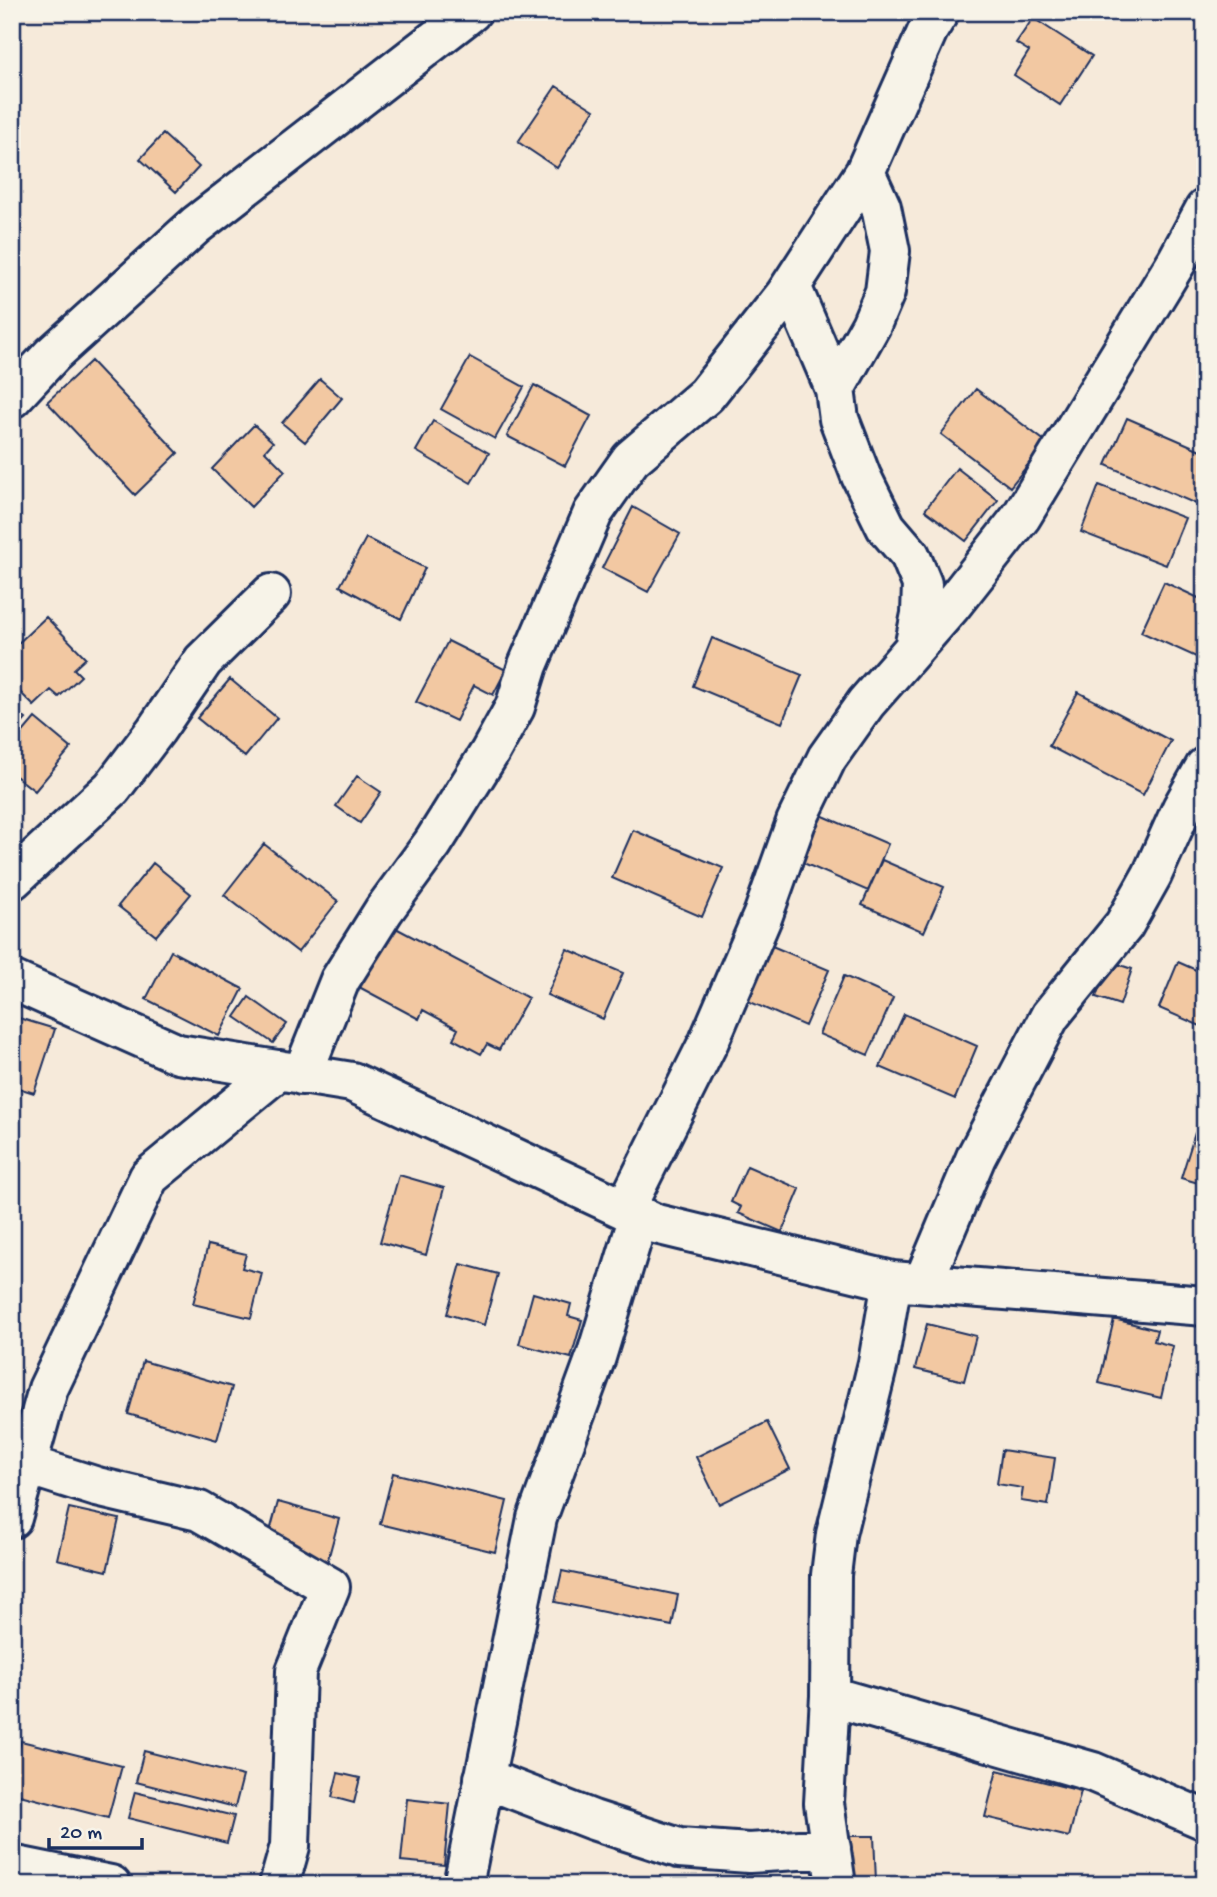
<svg xmlns="http://www.w3.org/2000/svg" width="1217" height="1897" viewBox="0 0 1217 1897" font-family="'Gochi Hand',sans-serif">
<style>
.building{fill:#f2c8a2;stroke:#1b2f5e;stroke-width:2}
.lines{fill:none;stroke-linecap:round;stroke-linejoin:round}
.minor-casing{stroke:#1b2f5e;stroke-width:44}
.minor{stroke:#f7f3e8;stroke-width:38}
</style>
<rect width="100%" height="100%" fill="#f6eada"/>
<filter id="ink" filterUnits="userSpaceOnUse"><feTurbulence type="fractalNoise" baseFrequency=".0143" numOctaves="2"/><feDisplacementMap in="SourceGraphic" scale="14" xChannelSelector="R" yChannelSelector="G"/><feConvolveMatrix kernelMatrix="1 2 1 2 8 2 1 2 1" color-interpolation-filters="sRGB"/></filter>
<g filter="url(#ink)">
<!-- building -->
<path class="building" d="M1033,18l59,38 -32,49 -46,-30 15,-24 -13,-8z
M556,86l38,24 -37,58 -39,-26z
M163,134l36,33 -23,25 -36,-33z
M470,357l54,30 -29,52 -54,-30z
M91,361l87,92 -43,42 -88,-93z
M320,379l22,19 -37,44 -23,-19z
M534,385l57,31 -26,50 -58,-30z
M976,389l70,53 -36,45 -69,-53z
M1127,418l78,34v32l-9,20 -90,-39z
M433,421l56,32 -18,30 -55,-32z
M254,425l19,17 -8,9 20,20 -34,36 -39,-38z
M957,468l41,32 -32,41 -41,-31z
M1099,485l86,33 -19,47 -85,-33z
M633,507l47,27 -32,58 -46,-24z
M366,538l59,30 -24,51 -61,-33z
M1164,582l41,19v60l-64,-29z
M46,617l40,41 -12,11 7,7 -22,21 -8,-7 -17,16 -22,-22v-35z
M712,638l90,37 -20,48 -89,-37z
M448,641l58,29 -13,25 -19,-10 -18,36 -40,-19z
M230,679l47,39 -32,39 -48,-39z
M1078,692l93,49 -28,54 -94,-49z
M12,707l14,12 -14,16z
M35,718l36,30 -36,43 -23,-18v-28z
M357,776l24,16 -21,31 -24,-17z
M821,815l67,29 -20,47 -67,-29z
M633,830l90,38 -21,49 -90,-39z
M264,844l74,57 -40,51 -74,-57z
M882,860l62,27 -20,45 -62,-27z
M153,863l38,31 -35,42 -38,-30z
M392,926l136,72 -29,52 -12,-6 -6,10 -28,-15 5,-10 -35,-19 -4,9 -60,-32z
M772,946l57,24 -24,56 -57,-25z
M567,949l56,24 -20,46 -56,-24z
M171,951l72,38 -24,47 -73,-37z
M1108,961l24,8 -12,36 -24,-8z
M1178,962l27,12v54l-46,-20z
M844,976l49,22 -25,57 -49,-21z
M249,997l38,27 -14,19 -38,-26z
M904,1014l73,32 -22,53 -75,-32z
M12,1016l43,13 -21,64 -22,-7z
M1195,1133l10,3v49l-24,-7z
M747,1166l53,23 -18,43 -44,-19 3,-6 -10,-5z
M399,1175l45,13 -18,67 -46,-13z
M208,1245l38,9 -4,14 20,5 -11,45 -58,-14z
M461,1264l37,10 -14,51 -37,-11z
M533,1293l38,11 -3,12 14,4 -11,38 -52,-14z
M1114,1319l43,11 -3,11 19,5 -12,52 -62,-15z
M927,1324l49,12 -12,45 -49,-12z
M143,1361l89,26 -15,53 -89,-26z
M767,1422l23,47 -71,35 -23,-47z
M1002,1450l53,8 -7,47 -27,-4 2,-13 -26,-4z
M393,1473l114,28 -12,51 -115,-28z
M278,1502l61,17 -12,44 -61,-17z
M69,1508l50,11 -12,52 -50,-12z
M562,1571l116,24 -6,31 -117,-24z
M21,1741l101,25 -14,52 -96,-25v-19z
M144,1751l99,25 -8,31 -99,-25z
M997,1770l84,21 -12,46 -84,-20z
M338,1773l22,5 -6,25 -22,-6z
M135,1792l99,24 -7,27 -99,-25z
M407,1799l43,5 -6,61 -43,-4z
M849,1836h25l2,45 -25,1z
M916,1877v8h-64l-1,-3z"/>
<g class="lines">
<defs>
<path id="minor" d="M865,172l16,35 9,44 -5,41 -14,33 -36,64 4,30 22,57 25,51 24,28 12,29 -1,30 -7,34
M791,286l44,103
M12,398l40,-43 144,-130 275,-213
M12,880l100,-92 44,-58 47,-69 68,-67
M12,980l166,74 174,28 304,142 236,57 313,25
M302,1075l38,-95 44,-70 49,-67 57,-91 25,-45 13,-42 65,-152 38,-54 75,-64 79,-100 80,-123 63,-142 11,-18
M625,1209l84,-168 54,-126 33,-93 31,-64 39,-55 85,-97 70,-89 156,-256 28,-52
M923,1283l53,-126 74,-141 74,-91 28,-50 30,-67 23,-41
M27,1465l70,22 102,24 131,76 -34,84 -6,175 -11,39
M12,1518l36,-129 101,-212 130,-107
M830,1696l263,76 112,48
M484,1778l109,42 86,28 70,5 82,-5
M12,1865l99,20
M463,1885l74,-367 59,-161 43,-141
M836,1885l-12,-82 6,-107 1,-121 5,-41 42,-171 14,-82"/>
</defs>
<!-- minor casing -->
<use href="#minor" class="minor-casing"/>
<!-- minor -->
<use href="#minor" class="minor"/>
</g>
</g>
<!-- margin -->
<rect width="1217" height="1897" fill="none" stroke="#f7f3e8" stroke-width="42"/>
<rect x="21" y="21" width="1175" height="1855" fill="none" stroke="#1b2f5e" stroke-width="2.5" filter="url(#ink)"/>
<!-- scale -->
<path d="M49 1838v10h93v-10" fill="none" stroke="#1b2f5e" stroke-width="3.5"/>
<text x="60" y="1838" font-size="21" fill="#1b2f5e" stroke="#f7f3e8" stroke-width="5" paint-order="stroke">20 m</text>
</svg>
